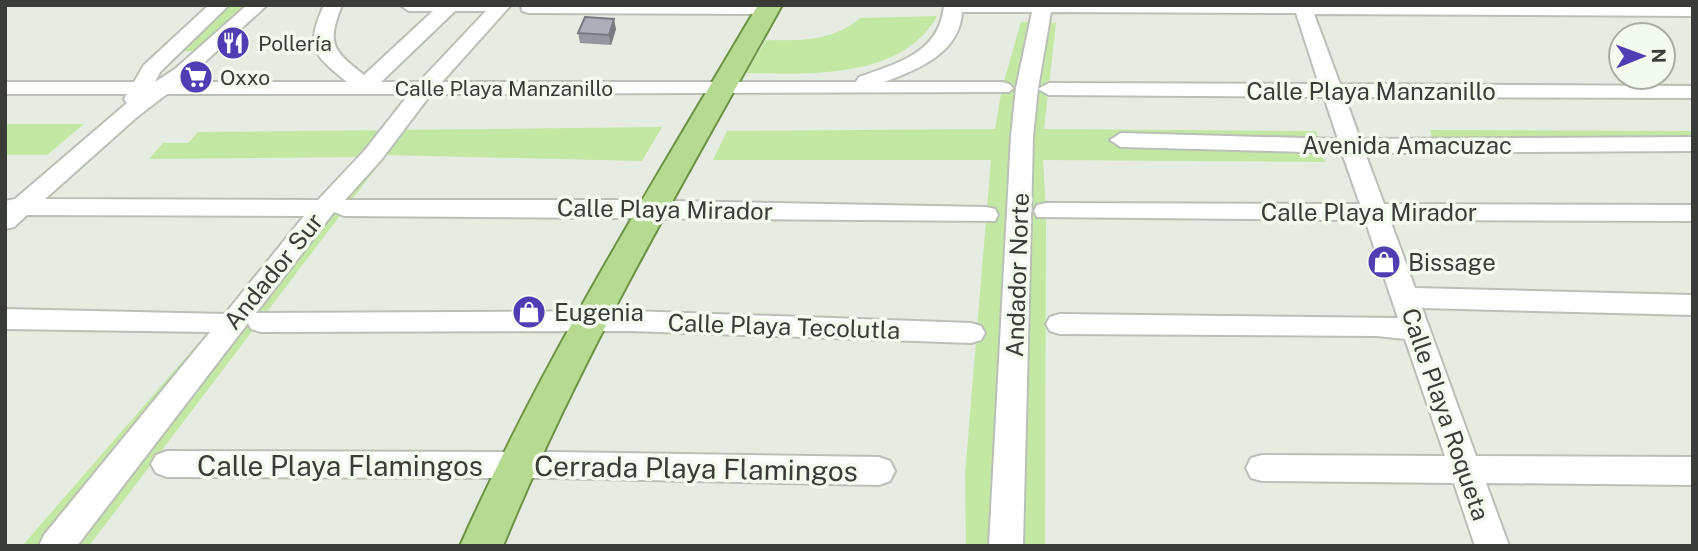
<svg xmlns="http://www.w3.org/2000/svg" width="1698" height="551" viewBox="0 0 1698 551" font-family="'Public Sans',sans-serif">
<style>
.green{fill:#c3e8a4}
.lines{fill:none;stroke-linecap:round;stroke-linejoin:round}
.minor-casing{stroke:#bac0b5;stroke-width:4}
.major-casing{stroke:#6c9243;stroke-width:4}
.minor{fill:#fff;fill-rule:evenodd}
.major{fill:#b7da92;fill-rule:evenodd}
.wall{fill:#9596a0}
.shaded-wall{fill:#797a82}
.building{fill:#adaeba;stroke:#797a82;stroke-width:2}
.labels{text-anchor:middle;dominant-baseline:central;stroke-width:7;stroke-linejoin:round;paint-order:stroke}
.far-poi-label{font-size:21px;fill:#393c37;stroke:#f3faee;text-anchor:start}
.far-street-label{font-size:21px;fill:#393c37;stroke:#f3faee}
.street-label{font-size:24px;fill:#393c37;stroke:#f3faee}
.poi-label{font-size:24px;fill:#393c37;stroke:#f3faee;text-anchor:start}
.near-street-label{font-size:28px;fill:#393c37;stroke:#f3faee}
</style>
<rect width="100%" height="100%" fill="#e6ece1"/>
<!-- green -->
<path class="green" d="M223,5h25l-52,46h-22z
M937,16c-35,64 -129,58 -191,57l20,-33c34,1 68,1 94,-22z
M1021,22l35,1 -12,106 272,2 9,31 -282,-2 3,51 -1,335h-79l-1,-71 26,-315h-278l14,-29 268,-2 7,-41z
M5,124h79l-37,31h-42z
M662,127l-20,34 -256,-6 -297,391h-67l338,-389 -211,2 14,-16h25l10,-11z
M1430,130l263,1v22h-257z"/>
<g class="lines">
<defs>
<path id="minor" d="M209,5h20l-69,67 -5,10 20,-13 72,-64h20l-84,77h164c-34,-28 -42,-34 -23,-77h18c-16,40 -9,45 22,70l69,-64h-24l-9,-6h111l-69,77h414l3,-5c39,-14 81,-24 85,-72h749v11l-379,-2 26,70 353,2v12l-348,-1 15,42 333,-2v14l-328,2 19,51 309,1v16l-303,-1 25,68 278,7v20l-271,-7 54,148 217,1v28l-207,-2 23,63h-34l-21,-63 -192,-2 -11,-3 -5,-10 5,-10 11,-3 183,1 -40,-117 -28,-3 -317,-2 -10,-3 -4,-7 4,-7 10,-3 338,4 -33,-98 -328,-3 -3,-6 3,-6 9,-2 314,1 -18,-51 -221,-6 -11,-7 11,-7 217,6 -14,-42 -275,-2 -11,-6 11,-6 270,1 -23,-71 -245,-1 -13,76 -5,49 -10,409h-34l22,-409 5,-49 16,-76h-70c-2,41 -45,58 -78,70h118l7,2 4,4 -4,4 -578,2 -50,66 -36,40h265l376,7 9,2 3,6 -3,6 -651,-5 -10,-4 -78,101 375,-2 340,12 10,3 4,7 -4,7 -10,3 -340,-12 -370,1 -10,-3 -3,-6 -171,223h-38l5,-11 166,-203 -205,-3v-20l220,5 79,-98 -277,-1 -13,12 -9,2v-28l10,-2 112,-96 -3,-4 3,-5h-122v-12h129l10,-17zM455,11h31l-67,71h-38zM167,94h242l-44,56 -47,50 -273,-1 92,-82z
M521,5h254l2,3 -9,6 -239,-1 -7,-2z
M167,451l387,1 325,5 11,4 5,10 -5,10 -11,4 -325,-7 -387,-1 -11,-4 -5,-9 5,-9z"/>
<path id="major" d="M758,5h24c-99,178 -202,352 -279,541h-43c84,-189 193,-363 298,-541z"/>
</defs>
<!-- minor casing -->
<use href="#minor" class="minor-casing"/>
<!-- major casing -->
<use href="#major" class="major-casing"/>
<!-- minor -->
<use href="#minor" class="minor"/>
<!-- major -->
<use href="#major" class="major"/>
</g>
<!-- wall -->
<path class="wall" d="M616,29l-5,16 -31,-2 -2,-10z"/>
<!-- shaded-wall -->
<path class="shaded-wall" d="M614,19l2,10 -5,16 -2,-10z"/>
<!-- building -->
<path class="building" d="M585,17l29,2 -5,16 -31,-2z"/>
<!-- icons -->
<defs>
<symbol id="restaurant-disc" viewBox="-11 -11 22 22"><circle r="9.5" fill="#503cb3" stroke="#f3faee"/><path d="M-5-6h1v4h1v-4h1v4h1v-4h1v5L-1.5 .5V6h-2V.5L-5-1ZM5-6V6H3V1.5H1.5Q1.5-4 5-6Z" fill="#fff"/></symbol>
<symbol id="supermarket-disc" viewBox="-11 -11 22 22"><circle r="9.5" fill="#503cb3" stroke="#f3faee"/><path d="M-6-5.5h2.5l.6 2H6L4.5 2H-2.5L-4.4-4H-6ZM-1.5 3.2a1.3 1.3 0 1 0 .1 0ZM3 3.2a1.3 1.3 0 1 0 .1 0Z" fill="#fff"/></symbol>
<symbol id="shop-disc" viewBox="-11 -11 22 22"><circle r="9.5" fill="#503cb3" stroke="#f3faee"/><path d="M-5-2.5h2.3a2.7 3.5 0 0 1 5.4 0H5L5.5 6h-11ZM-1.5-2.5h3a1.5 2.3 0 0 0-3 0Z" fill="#fff"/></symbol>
</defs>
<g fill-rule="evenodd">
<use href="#restaurant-disc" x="214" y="24" width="38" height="38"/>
<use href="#supermarket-disc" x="177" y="58" width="38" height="38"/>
<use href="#shop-disc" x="1365" y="243" width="38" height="38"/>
<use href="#shop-disc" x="510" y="293" width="38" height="38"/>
</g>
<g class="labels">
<!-- far-poi labels -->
<g class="far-poi-label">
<text x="258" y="43">Pollería</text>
<text x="220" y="77">Oxxo</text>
</g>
<!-- far-street labels -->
<g class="far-street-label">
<text x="504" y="88">Calle Playa Manzanillo</text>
</g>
<!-- street labels -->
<g class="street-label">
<text x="1371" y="91">Calle Playa Manzanillo</text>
<text x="1407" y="145">Avenida Amacuzac</text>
<text transform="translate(665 209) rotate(1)">Calle Playa Mirador</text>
<text x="1369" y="212">Calle Playa Mirador</text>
<text transform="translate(273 271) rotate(-51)">Andador Sur</text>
<text transform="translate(1017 275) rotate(-88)">Andador Norte</text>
<text transform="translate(784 326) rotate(2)">Calle Playa Tecolutla</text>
<text transform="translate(1446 414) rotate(71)">Calle Playa Roqueta</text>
</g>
<!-- poi labels -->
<g class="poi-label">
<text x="1408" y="262">Bissage</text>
<text x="554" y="312">Eugenia</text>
</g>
<!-- near-street labels -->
<g class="near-street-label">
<text x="340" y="465">Calle Playa Flamingos</text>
<text transform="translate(696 468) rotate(1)">Cerrada Playa Flamingos</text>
</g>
</g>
<!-- border -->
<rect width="1698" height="551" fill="none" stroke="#393c37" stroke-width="14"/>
<!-- north arrow -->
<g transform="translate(1642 56) rotate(89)"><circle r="33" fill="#f3faee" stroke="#a9aea5" stroke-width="2"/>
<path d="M0-5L12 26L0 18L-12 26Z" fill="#503cb3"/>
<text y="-10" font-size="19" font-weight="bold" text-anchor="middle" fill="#393c37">N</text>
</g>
</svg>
